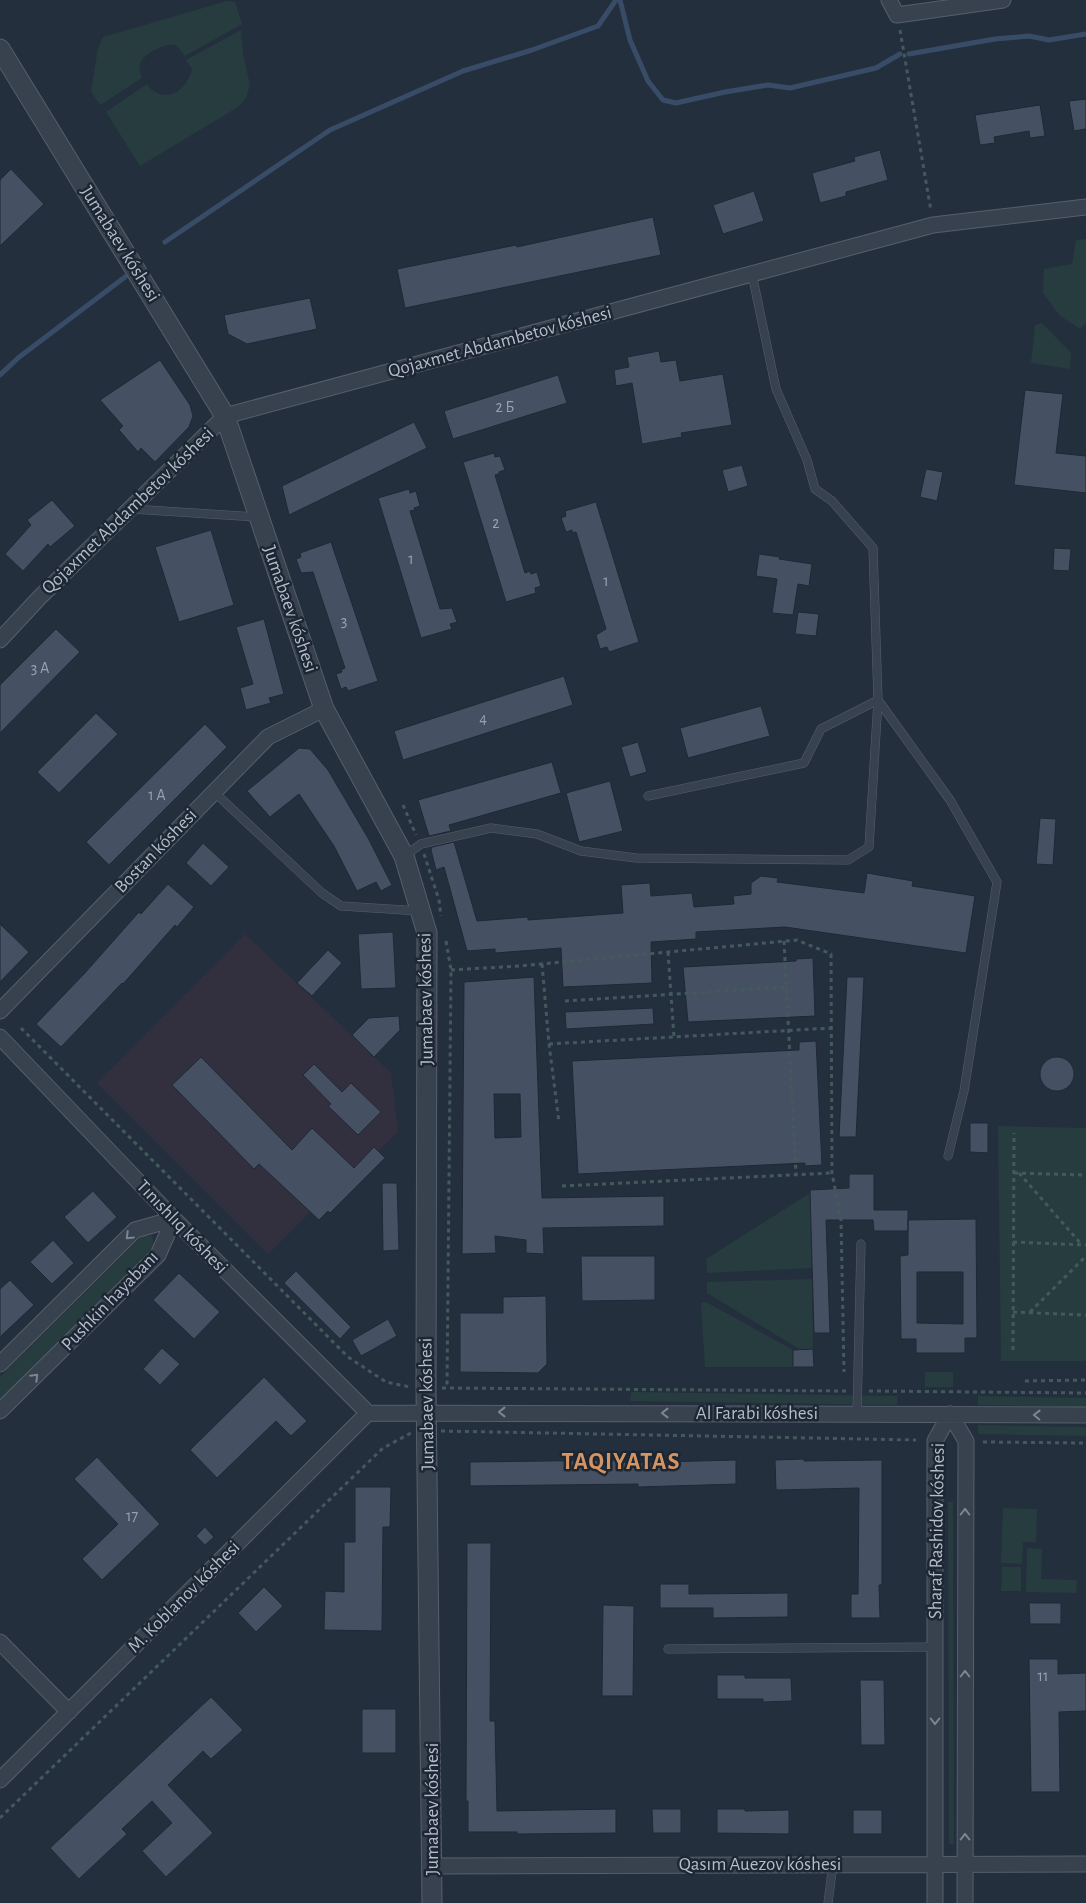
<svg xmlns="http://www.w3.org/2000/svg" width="1086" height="1903" viewBox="0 0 1086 1903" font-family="'Alegreya Sans',sans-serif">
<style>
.medical{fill:#32303f}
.green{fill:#263c3f}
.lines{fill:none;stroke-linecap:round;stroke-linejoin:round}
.stream{stroke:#394c67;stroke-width:5}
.building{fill:#455162;stroke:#1f2835;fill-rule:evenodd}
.service-casing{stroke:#565f6c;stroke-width:9}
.minor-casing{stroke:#565f6c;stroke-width:17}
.tertiary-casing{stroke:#565f6c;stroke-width:21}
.path{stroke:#44595c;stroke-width:3;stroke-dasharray:4 4;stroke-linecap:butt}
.service{stroke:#38414e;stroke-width:8}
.minor{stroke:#38414e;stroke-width:15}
.tertiary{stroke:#38414e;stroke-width:19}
.oneway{stroke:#7c8592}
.labels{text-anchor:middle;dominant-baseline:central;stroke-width:5;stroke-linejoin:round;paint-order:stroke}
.number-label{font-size:16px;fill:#98a1af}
.street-label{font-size:19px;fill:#b4bcc9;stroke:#1d2633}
.district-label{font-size:24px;font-weight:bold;letter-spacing:1px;fill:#d59563;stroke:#1d2633}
</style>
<rect width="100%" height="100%" fill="#242f3e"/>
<!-- medical -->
<path class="medical" d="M245,934l146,139 7,59 -20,19 -4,-3 -106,106 -171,-171z"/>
<!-- green -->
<path class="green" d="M227,1l8,1 7,22 -57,32c-3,-4 -6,-9 -11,-11 -6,-1 -10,1 -15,3 -14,7 -24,13 -17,30l-42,27 -9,-14 7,-43 5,-11z
M241,30l2,24 7,31 -4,13 -8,9 -98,59 -34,-54 41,-28c15,22 40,8 45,-15l-6,-9z
M1086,239v84l-6,6 -20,-13 -17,-23 1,-24 28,-5 4,-24z
M1042,323l29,30 -1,16 -39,-6 4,-38z
M998,1126l88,2v233h-85z
M810,1193l2,75 -105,5 -1,-14z
M143,1235l9,1 2,10 -154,154v-23z
M812,1279l1,70 -12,1 -94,-57v-11z
M706,1302l87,48v17h-88l-4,-64z
M925,1372h28v15h-28z
M631,1392l266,4v9l-267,-4z
M978,1396l108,2v9l-108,-2z
M978,1425l108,2v9l-108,-2z
M948,1502h5l1,342h-5z
M1003,1508l34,1 -1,33h-13l-1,22 -21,-1z
M1027,1548l15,1 -1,30 36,1 -1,13 -50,-1z
M1002,1567h19v24h-20z"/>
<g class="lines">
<!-- stream -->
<path class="stream" d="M620,0l10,40 18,41 15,19 13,3 49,-11 43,-7 22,3 86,-20 24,-14
M909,54l86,-15 34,-3 20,4 37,-6
M165,242l165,-112 133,-59 69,-21 66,-24 18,-26
M0,375l18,-17 107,-81"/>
</g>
<!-- building -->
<path class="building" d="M1086,99v30l-12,2 -5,-30z
M1040,105l5,31 -15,2 -1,-7 -35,6 1,6 -15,2 -5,-30z
M880,150l8,30 -42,12v4l-26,7 -8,-30 43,-12 -1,-4z
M11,169l33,35 -44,42v-66z
M754,191l10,30 -41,13 -10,-29z
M653,217l8,38 -256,53 -8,-39 119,-24 1,2z
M310,298l7,31 -70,15 -19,-10 -4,-19z
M659,351l2,11 15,-2 4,21 43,-7 9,51 -51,8 1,4 -40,7 -10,-61 -16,3 -2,-16 15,-3 -2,-10z
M160,360l30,45 3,11 -4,11 -34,35 -14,-14 -3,4 -19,-22 4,-4 -23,-26z
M558,375l9,28 -114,36 -9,-28z
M1025,390l38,4 -7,59 30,3v37l-72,-8z
M414,422l13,26 -138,67 -7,-29z
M494,453l1,4 5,-1 5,14 -6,2v2l-4,1 30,98 5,-2 1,3 6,-2 4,14 -6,2 1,5 -30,9 -43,-140z
M742,465l6,21 -20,6 -6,-22z
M926,469l17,3 -6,29 -17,-4z
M409,489l1,4 6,-2 4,15 -6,2 1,2 -5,1 30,98 12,-1 5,14 -7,2 2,5 -31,9 -43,-140z
M52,500l23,26 -25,21 -2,-3 -25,27 -18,-17 26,-29 -4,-5z
M596,502l43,140 -30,10 -2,-5 -7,2 -4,-14 10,-6 -30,-97 -4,1v-3l-6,2 -5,-14 5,-2 -1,-5z
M211,530l23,75 -55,17 -24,-75z
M331,542l47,139 -30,10 -2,-4 -5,2 -5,-15 6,-2 -1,-2 4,-2 -32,-96 -12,1 -5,-14 5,-2 -1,-4z
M1054,548l17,1 -2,22 -16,-1z
M759,554l21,3 -1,2 33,5 -3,22 -11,-2 -5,31 -21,-2 5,-34 -21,-3z
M798,612l21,2 -3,22 -21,-2z
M264,619l20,75 -15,4 2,5 -25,7 -6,-22 13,-4 -17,-57z
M56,629l24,23 -80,81v-48z
M564,676l9,29 -170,55 -9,-29z
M761,706l9,30 -82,22 -8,-30z
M96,713l22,21 -59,59 -22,-21z
M205,724l22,23 -118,118 -23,-23z
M638,742l9,30 -17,5 -9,-30z
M299,748l11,1 18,21 40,68 24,47 -11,6 -5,-9 -19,9 -23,-45 -35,-52 -29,23 -23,-26z
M552,762l9,31 -112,32 2,6 -22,5 -11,-36z
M610,781l13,50 -44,11 -13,-49z
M1040,818l16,1 -3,46 -17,-1z
M454,842l23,79 51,-4v3l95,-7 -2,-28 29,-2 1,13 41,-3 2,14 40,-3 -1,-8 18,-2v-11l10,-7 17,2 -1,4 87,11 3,-20 46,8 -1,5 63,10 -9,57 -181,-26 -89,5v7l-45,3 1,41 -89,4 -2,-39 -66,5v-4l-28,2 -23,-84 -8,3 -5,-20 1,-3z
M203,843l26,24 -18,19 -25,-23z
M168,884l26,23 -17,20 -2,-2 -52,59 -1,-1 -61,64 -25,-23 48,-50 55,-62 2,2z
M0,924l29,28 -29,30z
M393,932l3,56 -35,1 -3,-55z
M328,950l14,13 -30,33 -15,-13z
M813,958l2,58 -127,6 -5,-55 113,-6v-2z
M534,977l8,221 122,-2v30l-121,2 1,26 -18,-1v-13l-31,-4 1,17 -34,1 2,-272zM494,1094h26l1,43 -26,1z
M847,977h17l-8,160h-17z
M653,1008l1,16 -88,5 -1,-17z
M399,1016l1,14 -26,27 -22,-22 17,-17z
M816,1041l6,124 -17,1v-3l-227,11 -6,-113 227,-11v-8z
M1040 1074a17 17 0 1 1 34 0a17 17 0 1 1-34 0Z
M201,1057l91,93 20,-22 42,40 20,-21 11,11 -55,55 -2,-2 -9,9 -60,-56 -5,5 -82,-84z
M314,1064l28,28 9,-9 30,29 -23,23 -30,-29 3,-2 -28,-29z
M970,1123h18v30l-18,-1z
M849,1174h25v36h34v21h-34l-1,-11h-47l4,113h-16l-4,-143 39,-2z
M382,1183h15l2,67 -16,1z
M93,1191l24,26 -29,26 -24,-26z
M976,1219l1,119h-12v15h-49v-14h-15l-1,-83 8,-1v-35zM917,1272h46v52l-46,-1z
M53,1240l21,23 -22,21 -22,-22z
M581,1256h74v44l-73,1z
M296,1271l55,56 -11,12 -56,-56z
M179,1273l41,39 -26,27 -41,-39z
M10,1280l24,25 -34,32v-48z
M546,1296l1,68 -9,9 -78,-1v-59h43v-16z
M388,1319l9,17 -36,20 -9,-16z
M162,1348l18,16 -20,21 -17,-16z
M813,1349l1,18h-21v-17z
M264,1377l43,44 -16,15 -15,-15 -59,57 -27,-28z
M97,1457l63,67 -58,56 -20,-21 36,-35 -44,-45z
M804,1459v2l78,-1v125h-3l1,33h-29v-24h7l1,-106 -83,2 -1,-30z
M625,1460v3l111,-3v24l-98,3v-3l-168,2v-24z
M355,1487h36l-1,40h-7l-1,104 -58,-1 1,-39 19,1v-50h11z
M205,1527l9,10 -9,8 -9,-9z
M467,1543h24l-1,178h5l2,90 119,-2v24l-99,1v-2h-49v-31h-2z
M660,1584h29v10l99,-1v24l-75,1v-10h-53z
M264,1587l19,19 -27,26 -18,-19z
M1029,1603h32v21h-31z
M603,1605l31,1 -1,90h-31z
M1029,1659h29v15l28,-1v38l-27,1 1,80h-29z
M717,1675h28v3h46l1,23 -29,1v-3h-46z
M860,1680h24l1,65h-24z
M211,1697l32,33 -32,29 -8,-8 -35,34 45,48 -47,44 -24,-26 30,-28 -20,-22 -30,28 5,5 -48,45 -29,-31z
M362,1709h34v44h-34z
M652,1809h29v24h-28z
M717,1809h28v2l44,-1v24l-72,-1z
M853,1810h29v24h-29z"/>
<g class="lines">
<defs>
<path id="service" d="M132,509l125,8
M214,792l108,101 19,13 79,5
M648,796l156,-33 17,-34 57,-29 72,100 47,82 -33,209 -16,65
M404,856l17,-12 70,-16 46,6 44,17 55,7 212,2 21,-13 9,-147 -5,-152 -41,-47 -17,-12 -8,-29 -31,-71 -24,-115
M857,1414l4,-170
M668,1649l267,-2
M828,1903l5,-39"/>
<path id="minor" d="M889,0l8,15 106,-15
M0,640l39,-42 186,-182 708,-191 153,-18
M0,1011l268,-274 56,-28
M0,1037l174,182 194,194
M0,1364l135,-134 39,-11
M0,1411l158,-156 16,-36
M368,1413l718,2
M950,1414l16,27 -1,462
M0,1642l69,70
M0,1780l368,-367
M433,1866l653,-2
M935,1903v-462l15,-27"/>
<path id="tertiary" d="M0,49l225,367 99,293 80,147 23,77 -1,455 6,515"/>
</defs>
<!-- service casing -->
<use href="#service" class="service-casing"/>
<!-- minor casing -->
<use href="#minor" class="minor-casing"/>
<!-- tertiary casing -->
<use href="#tertiary" class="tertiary-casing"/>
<!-- path -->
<path class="path" d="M900,30l31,181
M403,805l13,30
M424,854l15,46 2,16
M446,941l5,29 -4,418
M784,941l12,233
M668,952l6,85
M542,964l7,80 10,78
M451,970l68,-4 278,-26 34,14 1,219 9,47 3,152
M565,1001l221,-14
M21,1028l327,329 38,25 24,5
M549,1044l283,-16
M1014,1173l72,2
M1019,1173l63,72
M562,1186l270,-13
M1013,1242l73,3
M1013,1312l73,3
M1030,1312l56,-56
M1013,1350l1,-217
M1025,1381l61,-1
M442,1388l406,3
M869,1391l217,2
M441,1431l475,9
M983,1442l103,1
M0,1818l383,-370 28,-15"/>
<!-- service -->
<use href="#service" class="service"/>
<!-- minor -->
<use href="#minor" class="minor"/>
<!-- tertiary -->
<use href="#tertiary" class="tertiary"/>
</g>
<!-- one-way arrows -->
<defs><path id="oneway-chevron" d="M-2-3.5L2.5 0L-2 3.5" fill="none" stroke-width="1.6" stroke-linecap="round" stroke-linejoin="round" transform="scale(1.25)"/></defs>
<g class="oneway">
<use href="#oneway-chevron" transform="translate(129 1236) rotate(136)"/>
<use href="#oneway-chevron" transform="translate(35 1377) rotate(-45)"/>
<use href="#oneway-chevron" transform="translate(502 1412) rotate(-180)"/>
<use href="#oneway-chevron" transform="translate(665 1413) rotate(-180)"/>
<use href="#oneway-chevron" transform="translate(1037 1415) rotate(-179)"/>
<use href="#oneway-chevron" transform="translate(965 1512) rotate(-90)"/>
<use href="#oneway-chevron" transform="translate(965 1674) rotate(-90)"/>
<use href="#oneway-chevron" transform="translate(935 1721) rotate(90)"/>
<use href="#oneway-chevron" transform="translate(965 1837) rotate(-90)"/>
</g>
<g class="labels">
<!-- number labels -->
<g class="number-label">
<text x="505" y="407">2 Б</text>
<text x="496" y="523">2</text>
<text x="411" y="559">1</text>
<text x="606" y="581">1</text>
<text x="344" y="621">3</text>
<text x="40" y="668">3 А</text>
<text x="483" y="718">4</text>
<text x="157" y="795">1 А</text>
<text x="132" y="1516">17</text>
<text x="1043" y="1676">11</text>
</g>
<!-- street labels -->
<g class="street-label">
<text transform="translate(120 244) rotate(58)">Jumabaev kóshesi</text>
<text transform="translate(500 342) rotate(-15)">Qojaxmet Abdambetov kóshesi</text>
<text transform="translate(128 511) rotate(-44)">Qojaxmet Abdambetov kóshesi</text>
<text transform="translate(290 609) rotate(71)">Jumabaev kóshesi</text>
<text transform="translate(156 851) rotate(-46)">Bostan kóshesi</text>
<text transform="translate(426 999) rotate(-91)">Jumabaev kóshesi</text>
<text transform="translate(182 1227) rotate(46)">Tınıshlıq kóshesi</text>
<text transform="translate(110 1301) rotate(-46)">Pushkin hayabanı</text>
<text transform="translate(427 1404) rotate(-91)">Jumabaev kóshesi</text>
<text x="757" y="1413">Al Farabi kóshesi</text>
<text transform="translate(937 1531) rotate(-89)">Sharaf Rashidov kóshesi</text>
<text transform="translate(184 1597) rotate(-45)">M. Koblanov kóshesi</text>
<text transform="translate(432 1809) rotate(-90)">Jumabaev kóshesi</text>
<text x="760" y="1864">Qasım Auezov kóshesi</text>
</g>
<!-- district labels -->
<g class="district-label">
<text x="621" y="1462">TAQIYATAS</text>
</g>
</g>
</svg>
